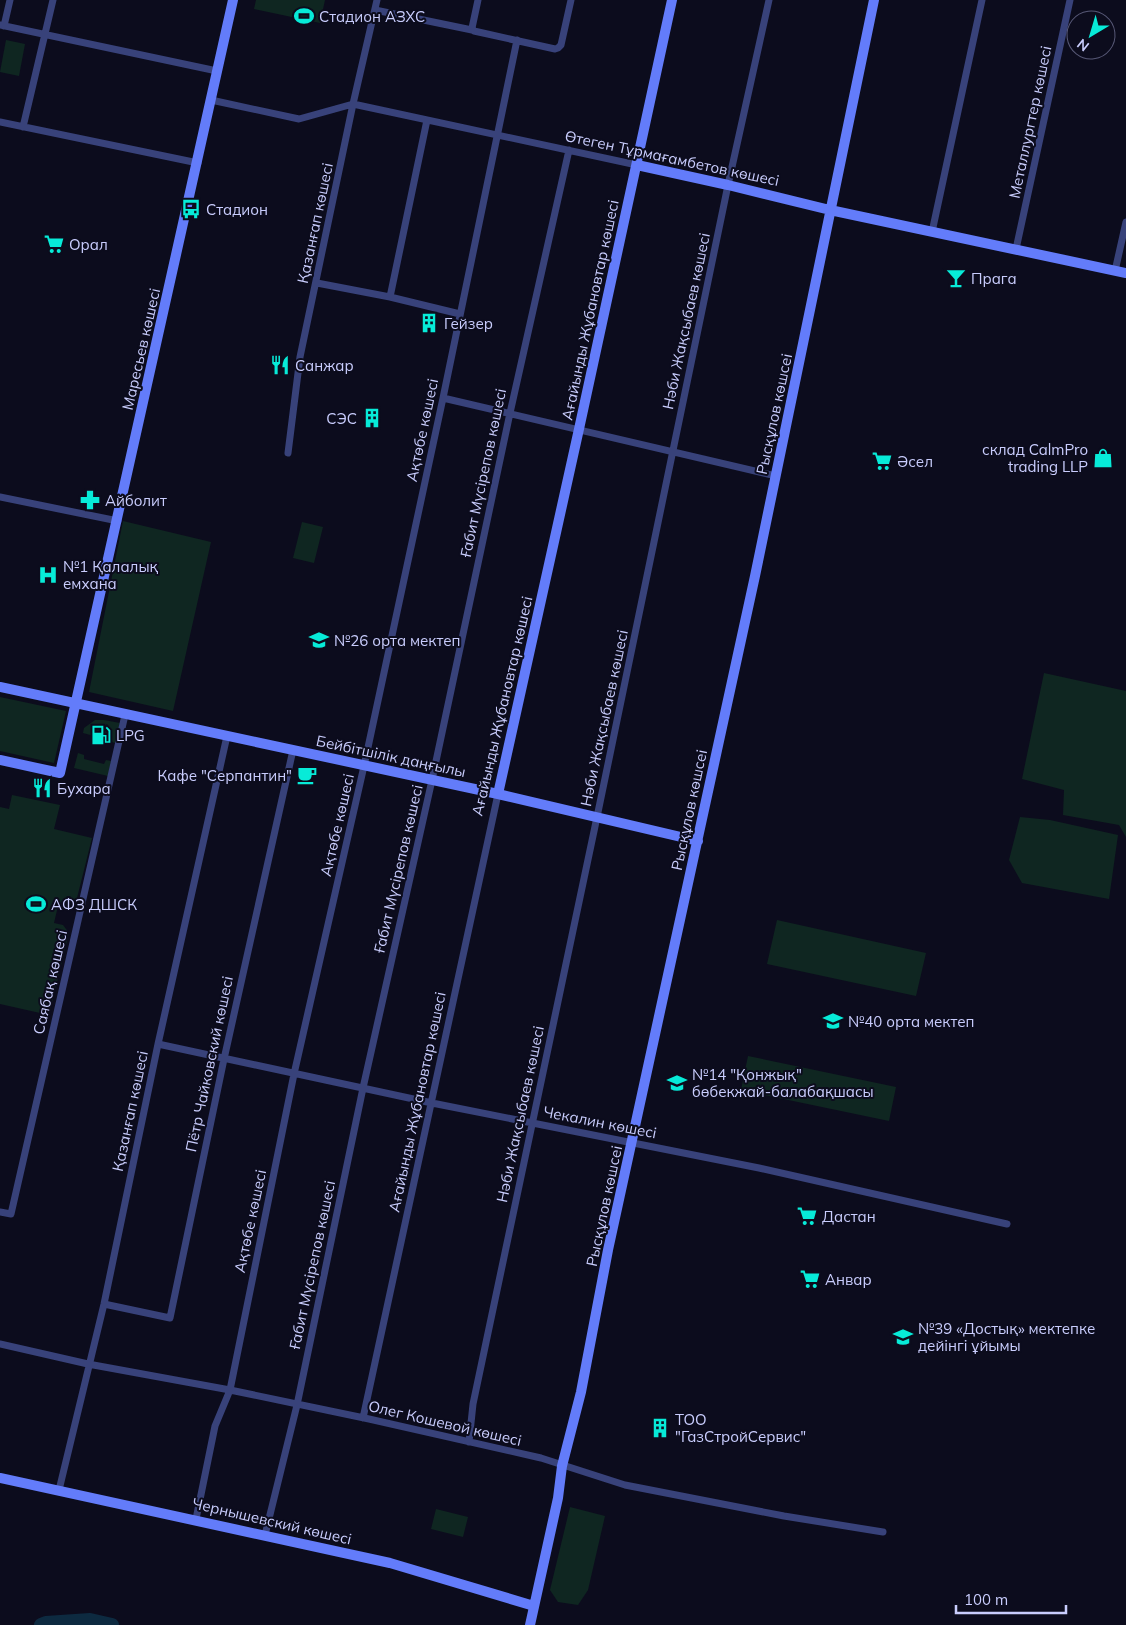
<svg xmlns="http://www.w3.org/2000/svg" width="1126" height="1625" viewBox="0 0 1126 1625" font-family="Mulish,sans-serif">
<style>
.green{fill:#0f2621}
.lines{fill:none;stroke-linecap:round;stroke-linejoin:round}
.river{stroke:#0d2a40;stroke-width:14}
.street{stroke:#38427a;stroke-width:7}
.secondary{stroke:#637cfa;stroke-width:10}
.labels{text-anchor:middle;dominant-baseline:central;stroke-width:4;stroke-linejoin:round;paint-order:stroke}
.poi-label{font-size:15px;fill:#c9cdfd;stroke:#0c0c1d;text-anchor:start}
.street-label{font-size:15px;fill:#c9cdfd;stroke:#0c0c1d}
</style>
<rect width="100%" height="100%" fill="#0c0c1d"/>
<!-- green -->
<path class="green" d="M256,0h69l-5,23 -66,-14z
M6,40l19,4 -6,32 -19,-4z
M123,521l88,21 -38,169 -84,-19z
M302,522l21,5 -9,36 -21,-5z
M1044,673l82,18v146l-7,-12 -56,-10 1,-25 -42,-11z
M0,697l66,14 -12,52 -54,-12z
M95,720h9l16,3 -5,20 -9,-3 1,-6 -12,-3 -1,5 -11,-3 1,-5z
M78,753l6,2v4l20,5 2,-4 5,1 -3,15 -34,-8z
M12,795l48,10 -6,24 38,9 -16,64 -9,6 -9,-2 -4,17 9,2 6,8 -20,82 -49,-11v-197l9,2z
M1020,817l30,3 68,15 -9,64 -87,-16 -13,-23z
M777,920l149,33 -10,43 -149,-32z
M748,1056l148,31 -7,34 -148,-31z
M570,1507l35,9 -17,74 -10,15 -20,-3 -8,-12z
M436,1509l32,8 -5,20 -32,-8z"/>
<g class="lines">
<!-- river -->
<path class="river" d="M41,1625l5,-2 44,-3 22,5"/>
<!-- street -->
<path class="street" d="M478,0l-6,28 2,3 81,18 3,-1 3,-3 10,-45
M375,10l97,20
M0,25l217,46
M4,26l6,-26
M211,100l88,19 54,-15 284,61
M0,122l198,41
M23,127l30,-127
M932,232l50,-232
M1016,249l54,-249
M1115,271l11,-49
M317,283l73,14 70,17
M390,297l37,-177
M443,398l333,78
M288,453l12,-96 53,-253 24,-104
M0,497l118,24
M158,1044l274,59 327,65 248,56
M0,1212l11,2 114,-499
M104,1304l66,14 54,-259 69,-309
M0,1344l88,20 142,26 139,29 172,39 84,27 159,31 99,16
M363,1418l135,-624
M469,1442l4,-38 124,-587 131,-632 41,-185
M59,1490l45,-186 54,-260 69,-308
M196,1519l19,-93 15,-36 64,-316 70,-308 79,-368 74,-358
M265,1535l32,-130 66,-317 69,-308 78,-367 59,-263"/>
<!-- secondary -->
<path class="secondary" d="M637,165l91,20 102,25 296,63
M0,687l498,107 200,47
M0,760l60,13 173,-773
M498,794l81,-365 93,-429
M0,1478l390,85 144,43
M530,1625l28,-127 4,-32 19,-74 27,-142 147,-674 119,-576"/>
</g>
<!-- icons -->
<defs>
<symbol id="stadium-bare" viewBox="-9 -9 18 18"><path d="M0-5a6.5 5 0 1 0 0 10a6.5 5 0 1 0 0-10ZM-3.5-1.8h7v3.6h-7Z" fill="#07ebd8" stroke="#0c0c1d" stroke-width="2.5" paint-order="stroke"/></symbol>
<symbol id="bus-bare" viewBox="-9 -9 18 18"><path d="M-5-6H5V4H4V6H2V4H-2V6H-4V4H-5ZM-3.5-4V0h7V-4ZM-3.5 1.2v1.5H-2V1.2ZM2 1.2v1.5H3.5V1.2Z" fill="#07ebd8" stroke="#0c0c1d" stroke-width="2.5" paint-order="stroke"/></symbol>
<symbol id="supermarket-bare" viewBox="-9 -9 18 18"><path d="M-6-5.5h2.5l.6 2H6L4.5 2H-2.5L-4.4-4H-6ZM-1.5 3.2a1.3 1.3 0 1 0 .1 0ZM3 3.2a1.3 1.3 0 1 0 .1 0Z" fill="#07ebd8" stroke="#0c0c1d" stroke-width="2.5" paint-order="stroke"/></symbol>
<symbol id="bar-bare" viewBox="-9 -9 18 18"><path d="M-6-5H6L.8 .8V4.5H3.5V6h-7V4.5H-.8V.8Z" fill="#07ebd8" stroke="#0c0c1d" stroke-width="2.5" paint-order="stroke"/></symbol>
<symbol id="building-bare" viewBox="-9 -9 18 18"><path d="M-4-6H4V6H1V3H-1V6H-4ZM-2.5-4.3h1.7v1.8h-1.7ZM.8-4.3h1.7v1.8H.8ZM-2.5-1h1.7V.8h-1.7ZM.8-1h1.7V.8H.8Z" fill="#07ebd8" stroke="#0c0c1d" stroke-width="2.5" paint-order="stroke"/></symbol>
<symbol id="restaurant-bare" viewBox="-9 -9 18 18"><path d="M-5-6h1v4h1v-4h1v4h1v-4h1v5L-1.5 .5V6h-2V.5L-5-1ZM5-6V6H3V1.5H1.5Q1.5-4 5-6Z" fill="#07ebd8" stroke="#0c0c1d" stroke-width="2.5" paint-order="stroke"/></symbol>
<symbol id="shop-bare" viewBox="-9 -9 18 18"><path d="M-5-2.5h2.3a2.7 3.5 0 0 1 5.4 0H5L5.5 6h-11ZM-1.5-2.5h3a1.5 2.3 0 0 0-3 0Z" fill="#07ebd8" stroke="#0c0c1d" stroke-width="2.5" paint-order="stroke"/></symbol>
<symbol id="pharmacy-bare" viewBox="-9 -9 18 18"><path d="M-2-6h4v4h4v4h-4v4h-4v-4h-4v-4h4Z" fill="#07ebd8" stroke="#0c0c1d" stroke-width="2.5" paint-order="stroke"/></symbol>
<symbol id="hospital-bare" viewBox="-9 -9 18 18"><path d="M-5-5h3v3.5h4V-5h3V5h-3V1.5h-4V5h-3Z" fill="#07ebd8" stroke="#0c0c1d" stroke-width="2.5" paint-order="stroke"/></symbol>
<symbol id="school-bare" viewBox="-9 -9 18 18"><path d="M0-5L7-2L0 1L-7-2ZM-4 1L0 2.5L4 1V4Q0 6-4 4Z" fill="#07ebd8" stroke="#0c0c1d" stroke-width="2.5" paint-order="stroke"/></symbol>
<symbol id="fuel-bare" viewBox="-9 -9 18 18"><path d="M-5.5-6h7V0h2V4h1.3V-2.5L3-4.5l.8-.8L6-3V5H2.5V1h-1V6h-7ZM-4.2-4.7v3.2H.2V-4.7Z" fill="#07ebd8" stroke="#0c0c1d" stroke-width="2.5" paint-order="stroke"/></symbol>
<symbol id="cafe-bare" viewBox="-9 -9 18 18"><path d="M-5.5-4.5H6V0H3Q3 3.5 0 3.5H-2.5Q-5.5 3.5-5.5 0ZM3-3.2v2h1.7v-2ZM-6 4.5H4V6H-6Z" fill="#07ebd8" stroke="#0c0c1d" stroke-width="2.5" paint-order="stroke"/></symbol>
</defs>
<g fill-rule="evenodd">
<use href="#stadium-bare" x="290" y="2" width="28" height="28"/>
<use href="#bus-bare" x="177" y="195" width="28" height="28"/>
<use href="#supermarket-bare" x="40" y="230" width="28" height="28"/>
<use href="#bar-bare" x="942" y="264" width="28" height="28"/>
<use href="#building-bare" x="415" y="309" width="28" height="28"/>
<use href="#restaurant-bare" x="266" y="351" width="28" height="28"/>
<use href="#building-bare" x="358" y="404" width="28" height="28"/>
<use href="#shop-bare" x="1089" y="444" width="28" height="28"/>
<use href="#supermarket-bare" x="868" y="447" width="28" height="28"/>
<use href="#pharmacy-bare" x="76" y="486" width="28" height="28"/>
<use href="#hospital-bare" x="34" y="561" width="28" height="28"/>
<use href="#school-bare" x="305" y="626" width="28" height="28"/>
<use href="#fuel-bare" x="87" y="721" width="28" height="28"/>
<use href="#cafe-bare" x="293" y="761" width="28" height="28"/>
<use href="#restaurant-bare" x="28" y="774" width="28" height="28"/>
<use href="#stadium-bare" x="22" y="890" width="28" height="28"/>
<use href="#school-bare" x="819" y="1007" width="28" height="28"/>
<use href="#school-bare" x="663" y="1069" width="28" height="28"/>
<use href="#supermarket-bare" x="793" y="1202" width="28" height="28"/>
<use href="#supermarket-bare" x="796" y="1265" width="28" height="28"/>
<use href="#school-bare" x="889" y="1323" width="28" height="28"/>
<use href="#building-bare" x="646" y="1414" width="28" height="28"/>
</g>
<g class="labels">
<!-- poi labels -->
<g class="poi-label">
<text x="319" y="16">Стадион АЗХС</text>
<text x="206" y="209">Стадион</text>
<text x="69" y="244">Орал</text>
<text x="971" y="278">Прага</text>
<text x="444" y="323">Гейзер</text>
<text x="295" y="365">Санжар</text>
<text x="357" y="418" text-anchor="end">СЭС</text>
<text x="1088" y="449" text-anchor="end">склад CalmPro<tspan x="1088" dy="17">trading LLP</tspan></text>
<text x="897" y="461">Əсел</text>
<text x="105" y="500">Айболит</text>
<text x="63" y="566">№1 Қалалық<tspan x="63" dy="17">емхана</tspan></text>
<text x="334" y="640">№26 орта мектеп</text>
<text x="116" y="735">LPG</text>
<text x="292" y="775" text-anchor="end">Кафе "Серпантин"</text>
<text x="57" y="788">Бухара</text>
<text x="51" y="904">АФЗ ДШСК</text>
<text x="848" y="1021">№40 орта мектеп</text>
<text x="692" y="1074">№14 "Қонжық"<tspan x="692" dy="17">бөбекжай-балабақшасы</tspan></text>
<text x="822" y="1216">Дастан</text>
<text x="825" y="1279">Анвар</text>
<text x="918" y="1328">№39 «Достық» мектепке<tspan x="918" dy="17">дейінгі ұйымы</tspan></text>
<text x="675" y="1419">ТОО<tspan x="675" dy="17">"ГазСтройСервис"</tspan></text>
</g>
<!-- street labels -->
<g class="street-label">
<text transform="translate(1030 122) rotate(-78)">Металлургтер көшесі</text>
<text transform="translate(672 158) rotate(12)">Өтеген Тұрмағамбетов көшесі</text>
<text transform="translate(315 223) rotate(-78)">Қазанғап көшесі</text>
<text transform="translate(590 310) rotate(-78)">Ағайынды Жұбановтар көшесі</text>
<text transform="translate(686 321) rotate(-78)">Нәби Жақсыбаев көшесі</text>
<text transform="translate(141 349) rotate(-77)">Маресьев көшесі</text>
<text transform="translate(774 414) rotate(-78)">Рысқұлов көшсеі</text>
<text transform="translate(422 430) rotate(-78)">Ақтөбе көшесі</text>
<text transform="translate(483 473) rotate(-78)">Ғабит Мүсірепов көшесі</text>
<text transform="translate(502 706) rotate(-77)">Ағайынды Жұбановтар көшесі</text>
<text transform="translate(604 718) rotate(-78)">Нәби Жақсыбаев көшесі</text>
<text transform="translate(391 756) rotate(12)">Бейбітшілік даңғылы</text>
<text transform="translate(689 810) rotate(-78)">Рысқұлов көшсеі</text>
<text transform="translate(337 825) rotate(-77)">Ақтөбе көшесі</text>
<text transform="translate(398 869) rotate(-77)">Ғабит Мүсірепов көшесі</text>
<text transform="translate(50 982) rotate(-77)">Саябақ көшесі</text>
<text transform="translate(209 1064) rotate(-78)">Пётр Чайковский көшесі</text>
<text transform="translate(417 1102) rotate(-78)">Ағайынды Жұбановтар көшесі</text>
<text transform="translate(130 1111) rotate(-78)">Қазанғап көшесі</text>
<text transform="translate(520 1114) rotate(-78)">Нәби Жақсыбаев көшесі</text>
<text transform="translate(600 1122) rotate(11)">Чекалин көшесі</text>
<text transform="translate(604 1206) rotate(-78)">Рысқұлов көшсеі</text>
<text transform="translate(250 1221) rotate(-78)">Ақтөбе көшесі</text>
<text transform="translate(312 1265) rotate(-78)">Ғабит Мүсірепов көшесі</text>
<text transform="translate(445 1423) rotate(13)">Олег Кошевой көшесі</text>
<text transform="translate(272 1521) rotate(13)">Чернышевский көшесі</text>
</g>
</g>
<!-- north arrow -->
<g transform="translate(1091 35) rotate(218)"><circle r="24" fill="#0c0c1d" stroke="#585977"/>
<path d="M0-4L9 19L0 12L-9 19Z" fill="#07ebd8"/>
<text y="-8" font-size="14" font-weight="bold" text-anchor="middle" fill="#c9cdfd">N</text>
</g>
<!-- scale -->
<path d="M956 1605v8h110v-8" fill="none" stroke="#c9cdfd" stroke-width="2.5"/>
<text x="964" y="1605" font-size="15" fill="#c9cdfd" stroke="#0c0c1d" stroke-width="4" paint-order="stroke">100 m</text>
</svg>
